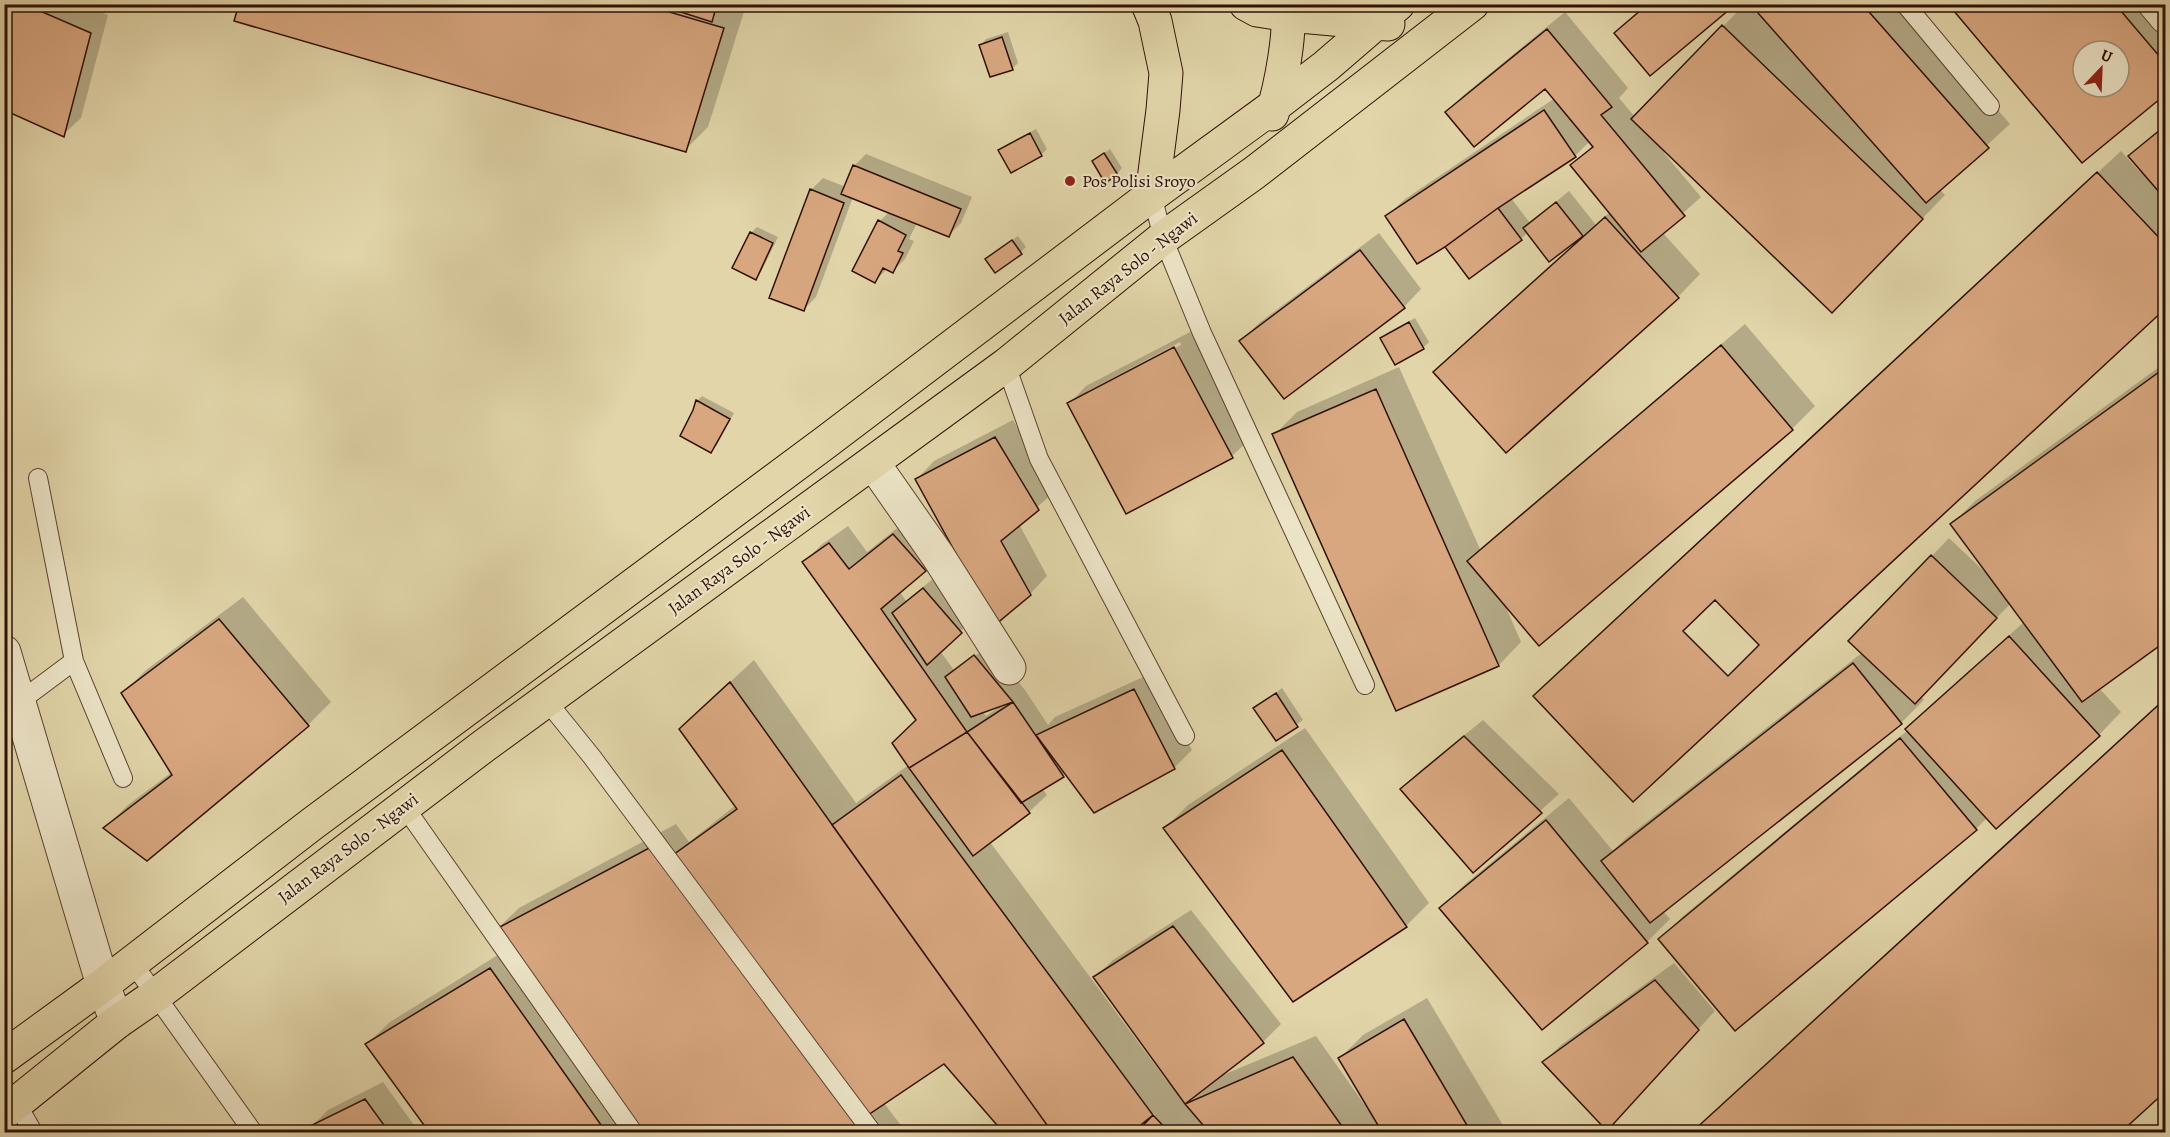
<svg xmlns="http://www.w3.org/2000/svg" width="2170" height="1137" viewBox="0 0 2170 1137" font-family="Alegreya,serif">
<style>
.shadow{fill:#0003;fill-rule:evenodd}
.building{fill:#d8a780;stroke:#311004;stroke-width:1.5;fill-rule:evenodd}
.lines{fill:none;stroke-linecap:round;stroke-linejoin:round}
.service-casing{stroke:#5d412d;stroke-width:20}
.minor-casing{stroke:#5d412d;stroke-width:35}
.trunk-casing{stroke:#311004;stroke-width:35}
.service{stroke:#ece4c7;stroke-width:18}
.minor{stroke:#ece4c7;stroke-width:33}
.trunk{stroke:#e1d5a9;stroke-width:33}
.poi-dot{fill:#8f2418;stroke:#ece4c7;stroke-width:2}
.labels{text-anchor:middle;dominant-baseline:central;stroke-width:4.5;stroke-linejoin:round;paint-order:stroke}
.poi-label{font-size:18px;fill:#311004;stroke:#ece4c7;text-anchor:start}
.street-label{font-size:18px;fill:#311004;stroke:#ece4c7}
</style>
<rect width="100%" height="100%" fill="#e1d5a9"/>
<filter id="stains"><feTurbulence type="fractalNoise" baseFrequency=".00333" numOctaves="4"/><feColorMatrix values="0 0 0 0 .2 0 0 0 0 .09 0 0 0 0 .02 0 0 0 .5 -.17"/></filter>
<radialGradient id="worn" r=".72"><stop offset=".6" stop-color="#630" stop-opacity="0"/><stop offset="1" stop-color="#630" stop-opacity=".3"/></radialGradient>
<!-- shadow -->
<path class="shadow" d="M4,4h78l26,11 -27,103 -18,17z
M241,4l505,1 -38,122 -23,23z
M1745,4l12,10 2,-2 -7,-8h153l105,120 -71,65 6,6 -91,94 -188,-138 -2,2 37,44 -39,35 38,42 -22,23 -243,75 141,-129 -48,-11 -7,7 -76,6 -58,-29 18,-17 150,-101 -10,-11 -98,25 18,-18 100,-82 63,76 -9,10 16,19zM1590,141l3,4 -21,20 38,47 -14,13 -27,-34 -39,32 -19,-25 64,-42z
M1950,4h207l9,11v77l-84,69zM2083,51h36v36h-36z
M1008,32l10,31 -5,5 -22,7 -10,-30 5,-6z
M2166,124v182l-608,367 563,-522 18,20 2,-2 -11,-13z
M1036,129l11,20 -6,6 -41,-4 6,-6z
M1110,149l12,19 -5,6 -24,-13z
M866,154l106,43 -11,26 -12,12 -32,-12 -8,16 5,2 -9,18 -12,12 -6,-2 -12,12 5,-60 10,-10 -37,-14 -37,100 -12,12 7,-119 12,-12 23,9 8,-21z
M757,227l21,10 -17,35 -6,6 -4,-45z
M1379,233l42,56 -17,18 -163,34 18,-18z
M1018,236l8,11 -5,5 -34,7z
M1415,318l14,24 -6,6 -41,-10 5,-5z
M1745,324l70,82 -23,23 -253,215 -34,-39 16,37 -22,23 -103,44 -122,-274 23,-23 102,-45 81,182z
M1192,331l58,108 -18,17 -163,-52 17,-18zM1180,342l1,3 -93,49v-3z
M2166,362v277l-67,49 22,24 -22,23 -112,83 -11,11 -316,111 22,-23 226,-187 22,-24 94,-84 -13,-19 -90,93 3,4 -23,23 -238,188 7,8 -23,23 -105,86 -101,-120 23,-23 105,-87 44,53 13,-13 237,-186 -12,-11 98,-103 38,36 -35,-50 23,-23z
M702,396l32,17 -17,32 -6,6 -16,-41 2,-9z
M1013,420l42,71 -36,33 28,52 -17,18 -113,-115 17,-18z
M911,517l32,36 -43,39 6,9 29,-24 37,43 -32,31 14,19 27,-18 6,-8 38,46 23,35 7,-8 97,-44 40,77 -18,18 -108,5 -24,15 5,7 -18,17 -39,30 177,239 2,-2 -74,-102 18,-17 78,-50 90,114 -18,18 -45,35 98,-41 48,68 2,-1 -26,-45 23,-23 64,-37 80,134h-368l16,-17 -2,-2 -22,19h-126l-60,-70 -61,41 22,29h-475l-64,-88 23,-22 119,-74 -13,-18 23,-22 157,-84 13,18 47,-37 -32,-99 50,-46 102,143 54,-39 8,-45 -114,-156 17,-18 27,-19 19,26zM1002,705l-16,11 -3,-4z
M243,597l88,105 -23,23 -161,134 -42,-31 23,-23 44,-33 -49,-79 23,-23z
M1282,688l21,32 -27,19 -21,-31z
M2166,698v391l-47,43h-427z
M1483,720l76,74 -86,77 -71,-82 18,-18z
M1305,728l124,175 -23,23 -113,74 -128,-172 23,-23z
M1674,963l41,48 -108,118 -63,-67 17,-17z
M383,1082l36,50h-106l-3,-4 18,-18z"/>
<!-- building -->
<path class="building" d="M4,4h20l67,29 -27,104 -60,-27z
M239,4h403l82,24 -38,124 -452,-131z
M656,4h61l-5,18z
M1648,4h88l-86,72 -36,-43z
M1750,4h112l127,144 -63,55z
M1948,4h167l51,60v30l-84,69zM2083,51h36v36h-36z
M1722,25l201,194 -91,94 -201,-194z
M1547,29l65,78 -11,8 84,101 -44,36 -71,-87 23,-18 -48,-58 -71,58 -29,-35z
M1002,37l11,33 -23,7 -11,-32z
M1544,110l32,47 -78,51 -53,39 -28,17 -32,-48z
M2166,125v75l-38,-44z
M1030,133l12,23 -31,17 -13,-23z
M1104,153l14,22 -13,8 -13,-22z
M853,165l108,44 -12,28 -108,-43z
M2097,172l69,73v63l-533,494 -100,-106z
M810,189l34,14 -40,108 -35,-13z
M1556,202l27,34 -34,26 -26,-34z
M1498,208l24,32 -53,39 -24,-32z
M1605,217l74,81 -173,155 -73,-81z
M878,220l28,15 -8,16 5,2 -10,20 -10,-5 -8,15 -23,-12z
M750,232l23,11 -17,37 -24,-12z
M1012,240l10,14 -27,19 -10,-14z
M1360,250l45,58 -121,91 -45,-58z
M1409,322l15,27 -29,16 -15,-27z
M1721,345l72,85 -254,216 -72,-85z
M1174,347l59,111 -107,56 -59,-111z
M2166,367v274l-84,61 -132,-178z
M1376,389l123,277 -103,45 -124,-277z
M696,400l34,19 -19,34 -31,-17 13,-26z
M995,437l44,73 -38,31 30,54 -36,30 -80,-146z
M893,534l33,37 -45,38 86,123 -58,36 -17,-25 24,-23 -114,-158 27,-19 20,26z
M1931,555l66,63 -82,86 -67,-63z
M923,588l39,45 -35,32 -35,-52z
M1715,600l44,45 -31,31 -45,-45z
M219,619l90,107 -162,135 -44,-33 69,-53 -51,-82z
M2009,636l91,100 -104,93 -91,-100z
M974,655l39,47 -42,15 -26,-40z
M1853,663l49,61 -252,199 -49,-62z
M730,682l322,450h-49l-59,-68 -79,53 -192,-262 64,-46 -58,-80z
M1134,689l41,80 -81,44 -58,-78z
M1276,693l22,34 -22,14 -23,-33z
M2166,698v393l-45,41h-429z
M1013,702l51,75 -43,26 -54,-71z
M967,732l63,81 -57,43 -64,-88z
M1464,736l78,77 -69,60 -73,-84z
M1900,738l77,92 -242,201 -77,-92z
M1282,750l125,177 -114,75 -130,-174z
M901,775l252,340 -21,17h-80l-220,-307z
M1546,820l102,123 -106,87 -103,-122z
M653,846l213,286h-230l-142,-202z
M1173,926l91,117 -79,61 -92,-127z
M490,968l116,164h-177l-64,-88z
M1655,980l44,50 -92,101 -65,-69z
M1404,1019l67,113h-89l-44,-74z
M1293,1057l53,75h-137l-24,-28z
M365,1099l24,33h-78l-3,-5z
M1153,1115l16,17h-32z"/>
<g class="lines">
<defs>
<path id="service" d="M1905,4l85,102
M1152,195l11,43 39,95 163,352
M1006,365l33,94 146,277
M74,661l49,117
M546,700l46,57 280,375
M19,702l55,-41 -36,-183
M404,806l229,326
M132,962l121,170
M17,1104l16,28"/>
<path id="minor" d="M2155,4l11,13
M873,463l65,93 71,112
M4,652l99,333 14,37"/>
<path id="trunk" d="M1148,4l7,17 11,52 -3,37 -11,85
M1246,4l11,6 32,5 99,9
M1272,114c8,-24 21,-87 14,-110
M4,1057l99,-72 209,-161 514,-382 326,-247 122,-89 52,-40 72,-62
M4,1113l113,-91 39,-27 329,-250 521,-380 157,-127 91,-65 218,-169"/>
</defs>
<!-- service casing -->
<use href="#service" class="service-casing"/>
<!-- minor casing -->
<use href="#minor" class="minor-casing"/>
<!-- trunk casing -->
<use href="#trunk" class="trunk-casing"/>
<!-- service -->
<use href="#service" class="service"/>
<!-- minor -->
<use href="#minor" class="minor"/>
<!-- trunk -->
<use href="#trunk" class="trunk"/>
</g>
<!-- markers -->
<circle class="poi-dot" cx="1070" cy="181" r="6"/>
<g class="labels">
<!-- poi labels -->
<g class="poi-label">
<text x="1082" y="181">Pos Polisi Sroyo</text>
</g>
<!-- street labels -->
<g class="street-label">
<text transform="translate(1128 268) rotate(-38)">Jalan Raya Solo - Ngawi</text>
<text transform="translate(739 560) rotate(-36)">Jalan Raya Solo - Ngawi</text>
<text transform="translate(348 848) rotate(-37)">Jalan Raya Solo - Ngawi</text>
</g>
</g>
<!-- margin -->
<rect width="2170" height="1137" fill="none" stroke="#e1d5a9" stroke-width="24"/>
<rect x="6" y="6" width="2158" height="1125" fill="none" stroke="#311004" stroke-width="3"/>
<rect x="12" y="12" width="2146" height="1113" fill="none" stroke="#311004" stroke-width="1.5"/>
<!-- north arrow -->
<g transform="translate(2101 69) rotate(23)"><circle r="28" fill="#ece4c7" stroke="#a18f79" stroke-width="1.5"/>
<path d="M0-4.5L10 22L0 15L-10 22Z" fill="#8f2418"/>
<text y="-9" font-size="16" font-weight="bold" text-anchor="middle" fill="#311004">U</text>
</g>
<rect width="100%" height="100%" filter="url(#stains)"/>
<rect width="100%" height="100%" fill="url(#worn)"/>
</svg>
